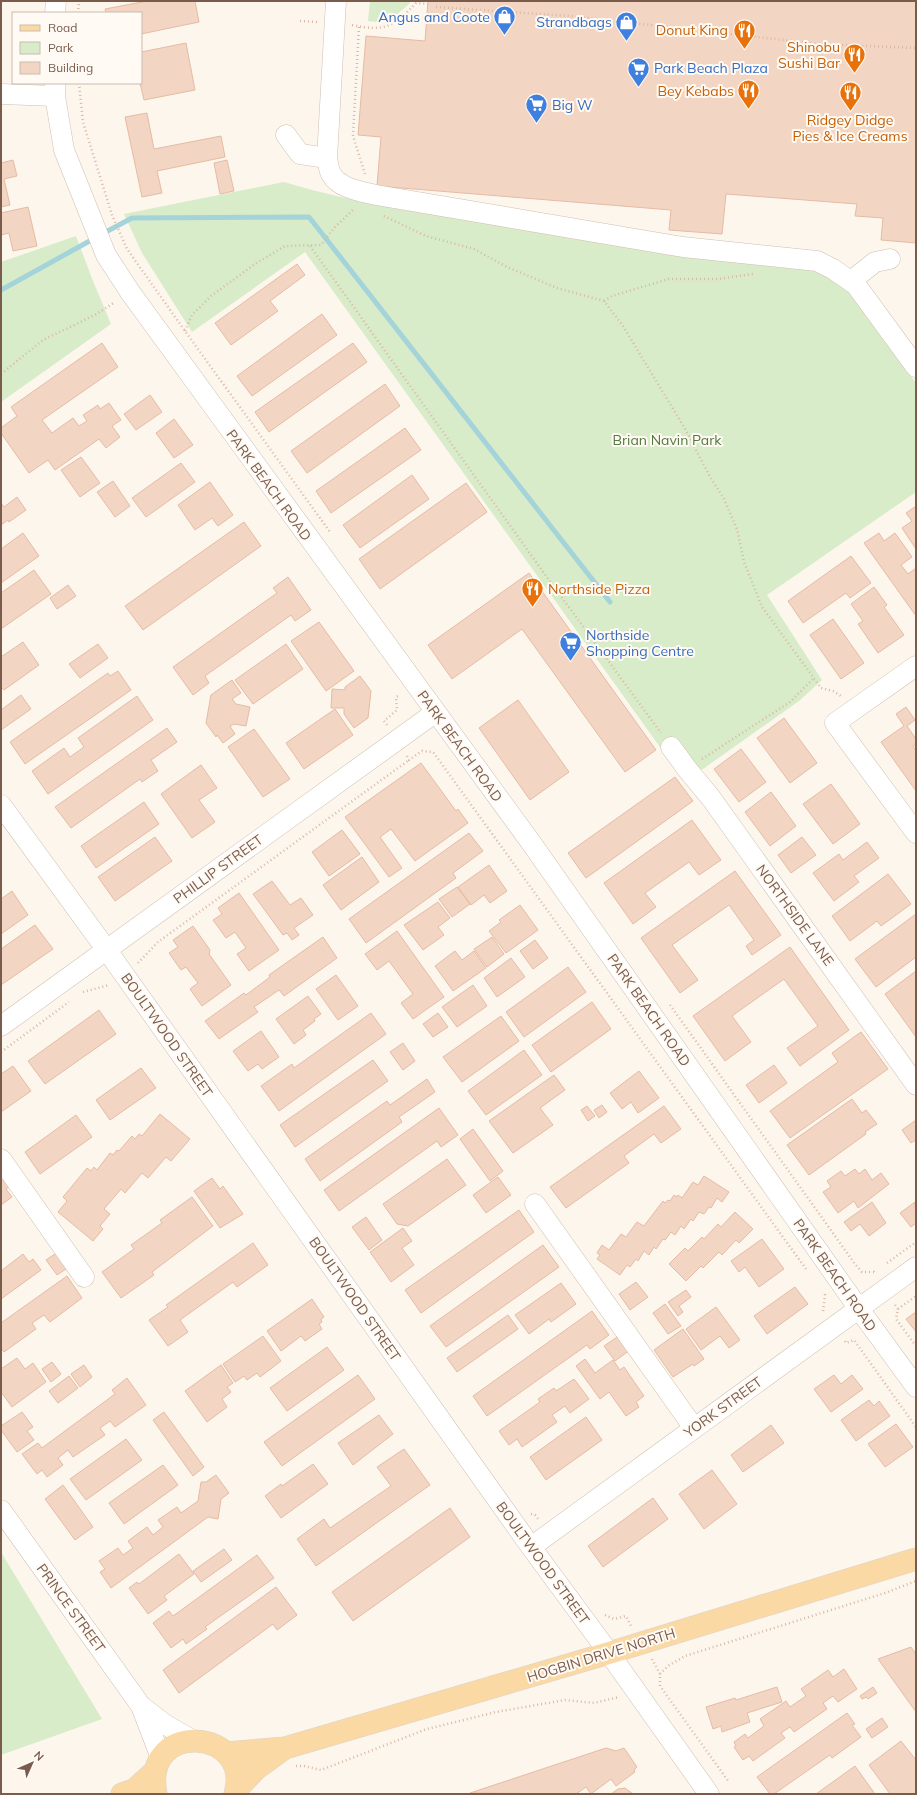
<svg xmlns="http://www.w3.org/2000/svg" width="917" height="1795" viewBox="0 0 917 1795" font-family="Mulish,sans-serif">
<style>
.green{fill:#d8ecc9}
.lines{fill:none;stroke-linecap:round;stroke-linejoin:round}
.stream{stroke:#a5d3da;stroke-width:5}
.building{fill:#f3d5c3;stroke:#e6bba3}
.minor-casing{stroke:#d1beb0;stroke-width:21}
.major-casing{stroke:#dad1cd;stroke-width:23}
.path{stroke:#d9b8a5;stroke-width:2.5;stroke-dasharray:1 3;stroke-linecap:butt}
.minor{stroke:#fff;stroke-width:20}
.major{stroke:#fbd9a5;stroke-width:22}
.labels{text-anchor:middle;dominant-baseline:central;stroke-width:4;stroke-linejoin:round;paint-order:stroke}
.shop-label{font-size:14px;fill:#366cbe;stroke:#fffaf3;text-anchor:start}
.food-label{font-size:14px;fill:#c56008;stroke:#fffaf3;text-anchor:end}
.park-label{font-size:14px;fill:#537a41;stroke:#fffaf3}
.street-label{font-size:14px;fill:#7a5c4d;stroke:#fffaf3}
</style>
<rect width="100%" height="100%" fill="#fdf6ec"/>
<!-- green -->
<path class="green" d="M370,1h40v2c-14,13 -23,21 -42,18z
M284,182c72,22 147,33 222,44 101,16 203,29 305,43l25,9 17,17 63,88v109l-149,103 55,85 -23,21 -96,68 -23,6 -375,-523 -113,80 -50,-79 -18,-39z
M76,236l17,45 18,43 -110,78v-140z
M1,1552l101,167 -101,36z"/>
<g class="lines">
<!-- stream -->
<path class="stream" d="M102,234l30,-16 177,-1 301,385
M1,290l94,-52"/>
</g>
<!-- building -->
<path class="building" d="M147,1h48l4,21 -58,12v-21h-35l-1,-4z
M428,1h488v242l-35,-3 2,-22 -28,-2 2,-12 -131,-10 -4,40 -53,-4 2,-20 -294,-24 4,-49 -23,-2 8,-99 59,5z
M186,43l9,47 -51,10 -4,-17 1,-31z
M147,113l7,36 67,-13 4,21 -68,14 5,22 -20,4 -17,-80z
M13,160l4,16 -13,3 6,26 -9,2v-44z
M227,160l7,31 -14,3 -6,-31z
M28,207l9,39 -24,5 -4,-18 -8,2v-22z
M297,264l8,11 -35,26 8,10 -47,34 -16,-22z
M322,314l15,21 -85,61 -15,-20z
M102,343l16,24 -76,53 10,13 21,-15 6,8 8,-5 -4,-6 15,-10 2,4 9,-6 12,17 -9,6 8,11 -14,11 -7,-9 -44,31 -7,-10 -19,13 -28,-40v-5l16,-12 -6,-9z
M353,343l14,19 -98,70 -14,-20z
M385,384l15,22 -93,67 -16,-22z
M150,395l12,17 -26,18 -12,-16z
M174,419l19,26 -19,13 -18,-25z
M405,428l16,22 -90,63 -15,-22z
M81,457l19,26 -20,14 -19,-27z
M181,463l14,19 -49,35 -14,-19z
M412,475l17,24 -69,49 -17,-23z
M113,481l17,25 -15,11 -18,-25z
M210,482l23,33 -15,11 -6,-8 -17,12 -17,-25z
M466,483l21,29 -107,77 -21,-30z
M17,497l9,13 -17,12 -1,-2 -7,5v-22l3,4z
M916,506v43l-14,-21 10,-7 -6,-8z
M244,522l17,24 -118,84 -18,-24z
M23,533l16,23 -38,27v-34z
M879,533l5,8 11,-8 17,24 -11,8 7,9 8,-6v48l-52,-73z
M851,556l20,27 -21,15 -4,-5 -43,30 -15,-22z
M34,570l17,24 -50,35v-36z
M529,573l127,177 -31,22 -103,-143 -70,50 -24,-34z
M288,577l23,33 -16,11 -4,-6 -86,61 4,7 -16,12 -20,-28 104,-74 -4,-5z
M68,585l8,11 -19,13 -7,-11z
M874,587l13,18 -3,2 20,28 -26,18 -20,-29 5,-3 -12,-17z
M833,619l31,44 -23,16 -31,-44z
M319,622l35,49 -28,20 -35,-50z
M23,642l16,23 -35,25 -3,-3v-30z
M98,644l10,14 -28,20 -11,-14z
M286,644l17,25 -50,35 -18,-24z
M118,671l13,19 -106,74 -15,-22 98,-69 2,3z
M360,676l11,15 -3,27 -14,10 -10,-14v-6h-13l1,-19 13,1v-3z
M232,680l9,13 -9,6 4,5 14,3 -4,19 -12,-2 -4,2 5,8 -12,9 -6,-8 -1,2 -10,-14 5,-28z
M21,695l10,14 -30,21v-20z
M137,696l16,24 -105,74 -16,-23 32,-23 6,9 14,-10 -6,-9z
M518,700l51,72 -39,28 -51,-72z
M906,707l9,13 -8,6 9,13v5l-3,2 3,5v40l-35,-49 23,-16 -8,-12z
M335,709l18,26 -49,34 -18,-26z
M784,718l33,45 -27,20 -33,-45z
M167,728l10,14 -26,18 7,11 -16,11 -2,-3 -69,49 -16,-21z
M254,729l36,50 -27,18 -35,-50z
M741,749l25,33 -27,20 -25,-33z
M421,763l35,48 2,-2 10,14 -53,38 -24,-32 -11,8 22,31 -13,9 -44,-60z
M201,765l16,23 -18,12 16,22 -23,16 -31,-44z
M675,777l18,24 -107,77 -18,-25z
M831,784l29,40 -27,20 -30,-40z
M771,792l25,34 -26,20 -25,-34z
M144,802l15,22 -63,44 -15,-22z
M692,820l29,40 -22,15 -10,-13 -44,31 11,14 -23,17 -29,-41z
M342,830l18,24 -31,22 -17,-24z
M469,833l14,18 -30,22 3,5 -90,65 -17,-24z
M155,837l17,24 -57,40 -17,-24z
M802,837l14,18 -25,18 -13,-18z
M867,842l12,16 -25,18 5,6 -25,19 -21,-28 26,-19 4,6z
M362,857l17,25 -38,28 -18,-25z
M489,865l18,26 -17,12 -6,-8 -13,10 -13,-18z
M735,871l46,64 -29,20 -6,-9 8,-6 -25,-35 -57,40 26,35 -18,13 -39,-55z
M888,874l23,30 -30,22 -4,-5 -27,20 -18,-25z
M272,881l18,24 11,-7 12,17 -19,13 5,7 -7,5 -5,-7 -4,2 -30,-41z
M457,887l13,17 -18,13 -13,-18z
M12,891l16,24 -27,19v-35z
M239,893l40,57 -30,21 -12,-17 9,-6 -11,-16 -9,6 -13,-18 9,-6 -4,-6z
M438,902l12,16 -12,9 6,8 -21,15 -19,-25z
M520,905l18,25 -32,23 -17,-22 12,-9 -2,-2z
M916,914v43l-40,30 -21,-28z
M35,925l18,24 -52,36v-36z
M193,926l17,24 -1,4 22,31 -29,21 -12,-17 8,-6 -12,-16 -5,3 -12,-17 9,-6 -5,-7z
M397,931l47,66 -31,22 -12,-16 12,-9 -24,-33 -12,9 -12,-16z
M323,937l14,21 -53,38 -5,-6 -25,17 4,5 -39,27 -14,-18 39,-28 2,2 24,-18 -1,-2z
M492,937l12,17 -17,13 -13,-18z
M535,940l13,18 -15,11 -13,-18z
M790,947l59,83 -49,36 -13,-18 31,-22 -34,-47 -52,37 19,26 -26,19 -32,-45z
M455,951l7,9 12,-9 12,17 -33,23 -18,-25z
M511,958l14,19 -28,20 -13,-19z
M568,967l18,25 -62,45 -18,-25z
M916,971v66l-31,-43z
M336,975l22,31 -20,14 -22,-31z
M473,985l14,21 -30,21 -15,-20z
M308,996l13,18 -7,5 1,2 -12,9 3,5 -12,9 -18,-25z
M592,1002l19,27 -60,43 -19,-27z
M99,1010l17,24 -71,50 -17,-23z
M371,1013l15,21 -107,77 -18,-25 31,-22 2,4z
M438,1013l10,14 -15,10 -10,-13z
M501,1016l18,25 -57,41 -19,-25z
M261,1031l18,26 -17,12 -4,-5 -10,7 -15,-20z
M861,1032l27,37 -98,69 -20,-27 68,-49 -6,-9z
M403,1043l12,18 -12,9 -13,-18z
M524,1050l18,25 -56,40 -18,-24z
M373,1060l15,21 -93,66 -15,-22z
M774,1065l13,18 -28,20 -13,-18z
M13,1066l18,25 -30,21v-38z
M141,1068l15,20 -46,32 -14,-20z
M639,1071l20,27 -21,15 -7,-11 -9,7 -12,-16z
M554,1075l11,15 -25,18 13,17 -40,28 -24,-32z
M427,1079l8,13 -36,25 3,5 -82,59 -15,-22 82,-58 3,4z
M852,1099l10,14 4,-3 11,14 -12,8 1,2 -57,41 -22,-30z
M602,1105l5,7 -8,6 -5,-8z
M587,1106l8,10 -7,5 -7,-11z
M664,1106l17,23 -20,14 -7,-9 -30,22 5,7 -63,45 -16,-21z
M439,1108l19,27 -17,12 -4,-6 -98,70 -15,-21z
M160,1114l30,25 -19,22 -5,-4 -18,21 -6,-5 -17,20 -4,-4 -17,20 6,5 -10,12 3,3 -10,12 -35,-29 9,-11 -4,-4 24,-29 4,3 3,-4 3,3 13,-17 3,2 4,-5 2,1 13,-15 3,3 4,-5 3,2z
M76,1115l16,22 -52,37 -15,-22z
M916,1120v20l-5,3 -9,-13z
M473,1129l30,42 -13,10 -30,-42z
M447,1159l19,26 -58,41 -11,-2 -14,-20z
M855,1169l4,5 6,-5 7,11 9,-7 8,11 -31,24 -4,-7 -16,12 -15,-21 8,-5 -4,-6 14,-10 4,5z
M1,1173l9,13 -4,3 6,8 -11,8z
M704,1176l25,16 -7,10 -5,-4 -6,10 -2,-1 -5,7 -5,-2 -6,9 -2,-2 -7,10 -3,-3 -6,9 -4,-3 -6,8 -2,-1 -7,10 -2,-2 -5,8 -5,-4 -6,10 -2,-2 -6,8 -3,-2 -7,10 -23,-16 3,-4 -3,-2 5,-8 7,5 12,-16 5,3 11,-15 7,4 19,-25 2,2 3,-3 2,1 4,-6 3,2 1,-2 4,3 11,-16 5,3z
M498,1177l13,18 -25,18 -13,-18z
M212,1178l8,11 3,-3 20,28 -23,14 -26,-37z
M192,1197l21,29 -61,46 2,3 -33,23 -19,-26 32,-23 -3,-4 31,-22 -2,-3z
M872,1202l14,21 -17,13 -9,-12 -9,7 -7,-9z
M915,1202l1,21 -5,4 -11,-14z
M519,1210l15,22 -113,81 -16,-23z
M735,1212l18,17 -14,14 -3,-3 -14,15 -3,-3 -16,16 -2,-2 -15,15 -17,-17 16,-16 3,3 14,-14 2,2 14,-15 3,3z
M366,1217l16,23 -13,10 -17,-23z
M403,1228l9,13 -10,7 12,17 -23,17 -21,-30z
M762,1239l22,30 -25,18 -14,-20 -6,5 -8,-11z
M253,1243l15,22 -31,22 -4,-5 -53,38 8,12 -20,14 -19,-26 19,-13 -2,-2z
M543,1245l16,22 -113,80 -16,-21z
M58,1252l11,15 -12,8 -11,-15z
M23,1254l6,8 4,-3 8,11 -40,29v-28z
M67,1276l15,22 -32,24 -6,-7 -12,8 4,6 -32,23 -3,-4v-25z
M636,1282l12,15 -18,13 -11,-16z
M561,1283l15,21 -25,18 -2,-3 -20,15 -14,-19z
M795,1287l13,17 -41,30 -13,-18z
M686,1290l5,7 -12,9 4,6 -5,4 -10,-14z
M312,1299l12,18 -3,2 1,3 -3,2 3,5 -17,12 -4,-5 -20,15 -14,-20z
M665,1304l16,22 -13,8 -15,-21z
M716,1307l24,33 -11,8 -9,-12 -19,14 -15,-21z
M592,1311l17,24 -19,14 -3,-4 -100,71 -14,-20z
M916,1312v20l-10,-13z
M508,1315l10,14 -61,43 -10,-14z
M683,1329l21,30 -10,7 -1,-2 -20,13 -19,-27z
M620,1335l10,15 -15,11 -11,-15z
M263,1336l18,25 -21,16 -3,-4 -10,7 -3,-4 -9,6 -12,-18z
M327,1347l17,23 -57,41 -17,-23z
M17,1358l8,11 8,-6 13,19 -34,25 -11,-15v-23z
M585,1359l10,14 18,-13 7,10 4,-3 20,29 -8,6 3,5 -13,9 -17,-24 -9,7 -24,-33z
M52,1362l9,12 -10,8 -9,-13z
M84,1365l8,12 -12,10 -9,-13z
M221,1365l12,18 -6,4 4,5 -9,7 5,8 -20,15 -22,-31z
M358,1375l17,24 -93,67 -18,-24z
M834,1375l7,9 11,-9 11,14 -32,23 -17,-23z
M69,1376l9,12 -20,15 -9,-12z
M127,1378l19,27 -31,22 -5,-6 -10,7 5,7 -32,22 -5,-7 -10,8 5,7 -16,12 -5,-7 -5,4 -15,-20 16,-11 4,5 73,-54 -3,-4z
M574,1379l15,20 -19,14 -5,-7 -13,9 5,7 -35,25 -5,-8 -8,6 -10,-14 41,-29 -2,-3 16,-11 2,3z
M869,1400l5,6 5,-5 11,15 -34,25 -15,-21z
M22,1412l11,15 -6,4 7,9 -17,12 -16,-22v-4z
M164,1412l40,55 -11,9 -40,-56z
M379,1415l14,19 -40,31 -15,-22z
M586,1417l16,23 -56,40 -16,-23z
M896,1424l17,23 -28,20 -17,-23z
M771,1425l13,18 -41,29 -12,-17z
M126,1439l16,21 -56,40 -16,-21z
M404,1449l26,36 -114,81 -19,-27 27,-20 6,9 61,-42 -14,-19z
M313,1464l15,20 -47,34 -16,-22 16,-12 1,2z
M163,1465l15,20 -54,39 -15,-21z
M712,1470l25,34 -33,25 -25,-35z
M216,1475l13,18 -8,6 -3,20 -10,-2 -97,71 -11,-16 5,-3 -6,-8 19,-13 5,7 10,-7 -5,-7 19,-14 6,8 10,-8 -5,-7 19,-13 4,6 17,-12 3,-19h5z
M63,1485l30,42 -18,13 -30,-41z
M653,1498l15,21 -65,48 -15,-21z
M450,1508l20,29 -117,84 -21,-29z
M224,1549l8,11 -31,22 -8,-11z
M179,1554l15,20 -30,22 3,4 -19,14 -19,-26 8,-6 2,2z
M257,1555l17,23 -69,49 2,2 -21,15 -3,-5 -12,9 -18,-25 16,-12 4,5z
M276,1587l21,28 -20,15 -4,-6 -94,69 -16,-23z
M911,1647l5,7v58l-38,-53z
M844,1669l13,20 -19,13 -5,-6 -10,7 4,6 -33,23 -4,-5 -9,6 4,5 -32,23 -4,-5 -6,4 -9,-13 2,-1 -2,-4 11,-8 3,4 16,-12 -4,-7 26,-18 4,6 16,-11 -5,-7 27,-19 5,7z
M777,1687l5,15 -35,11 3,9 -28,10 -1,-6 -8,3 -7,-22 29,-9 1,2z
M873,1687l4,6 -9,6 -2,-2 -4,2 -2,-3z
M847,1713l8,11 -3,1 9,12 -29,21 -2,-3 -56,39h-4l-13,-17z
M882,1718l6,9 -16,11 -6,-9z
M901,1741l15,19v34h-26l-21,-29z
M606,1748l10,3 8,-3 13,19 -3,3 1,2 -19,14 -5,-7 -20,15 -5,-7 -10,7 -106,-1z
M855,1766l20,28h-59z
M625,1788l8,6h-22l7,-5z"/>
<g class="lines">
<defs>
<path id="minor" d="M336,1l-9,157c1,5 2,12 4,16 9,15 29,17 45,21l307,52 134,14 16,8 23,16 60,82
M55,13l1,-12
M55,83v13l9,54 42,105 24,37 402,552 327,465 57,78
M1,94l54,2
M286,135l14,19 27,4
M851,281l24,-19 15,-3
M916,666l-81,57 81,110
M671,747l16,22 24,29 205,287
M1,805l105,144 425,598 78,106 100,141
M1,1026l435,-314
M1,1159l83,118
M535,1204l159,224
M1,1510l140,196 20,52
M531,1547l385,-280
M141,1706l25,19 26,15"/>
<path id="major" d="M226,1753l59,-5 324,-95 307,-94
M237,1789l19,-20 29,-21
M122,1794l12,-4 21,-19
M156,1794c-15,-76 98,-65 79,0"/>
</defs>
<!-- minor casing -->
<use href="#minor" class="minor-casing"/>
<!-- major casing -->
<use href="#major" class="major-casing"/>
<!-- path -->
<path class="path" d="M436,7l135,9 248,28 97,4
M78,13l1,-12
M300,21l17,1
M352,25c33,7 41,2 64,-22l12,1
M359,27l-6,109 12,38
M79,83l4,39 29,93 15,34 58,82 145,201
M384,216l42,20 48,13 33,18 50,21 47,13 19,25 61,101 25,48 15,24 13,30 7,33 18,45 59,81 12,3 8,5
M310,246l231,323 120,164
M604,301l8,-5 57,-17h49l35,-5
M185,331l7,-16 19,-19 44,-32 30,-18 36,-1 14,-18 19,-18
M1,374l42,-34 52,-25 20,-13
M387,725l-3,-4 13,-11 -1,-13 4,-2
M407,756l2,4 13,-9 11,1 3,4 370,513
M702,759l88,-57 24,-24
M138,963l20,-21 251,-182
M83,992l26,-7
M670,1005l185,259 7,8h12l1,2
M1,1052l68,-50
M887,1263l29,-21
M895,1305l3,4 -2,10 20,27
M898,1309l18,-13
M823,1311l2,-16 -2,-2
M845,1341l1,2 8,-3 62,87
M531,1514l4,1 4,5
M605,1615l9,4 12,-3 5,10
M652,1659l8,15v12l69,96
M660,1674l8,-8 17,-10 200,-63 31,-12
M296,1766h8l17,4 106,-41 69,-17 69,-12 29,3 25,-6"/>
<!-- minor -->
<use href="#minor" class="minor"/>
<!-- major -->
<use href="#major" class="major"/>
</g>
<!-- icons -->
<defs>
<symbol id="shop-pin" viewBox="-11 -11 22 30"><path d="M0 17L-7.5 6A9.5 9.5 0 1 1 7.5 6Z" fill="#3f7fe0" stroke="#fffaf3"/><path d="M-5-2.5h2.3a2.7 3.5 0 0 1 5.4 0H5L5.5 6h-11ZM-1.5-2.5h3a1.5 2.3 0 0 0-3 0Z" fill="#fff"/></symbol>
<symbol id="restaurant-pin" viewBox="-11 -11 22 30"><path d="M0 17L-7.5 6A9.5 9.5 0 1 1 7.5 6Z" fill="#e8710a" stroke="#fffaf3"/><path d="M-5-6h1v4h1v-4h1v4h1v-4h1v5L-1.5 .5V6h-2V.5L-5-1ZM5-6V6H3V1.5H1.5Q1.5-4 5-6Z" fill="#fff"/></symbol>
<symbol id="supermarket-pin" viewBox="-11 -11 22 30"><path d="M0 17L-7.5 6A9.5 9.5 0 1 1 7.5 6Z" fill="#3f7fe0" stroke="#fffaf3"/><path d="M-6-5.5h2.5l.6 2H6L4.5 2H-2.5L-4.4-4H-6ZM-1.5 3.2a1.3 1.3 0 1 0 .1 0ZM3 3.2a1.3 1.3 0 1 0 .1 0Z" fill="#fff"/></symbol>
</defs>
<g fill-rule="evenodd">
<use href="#shop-pin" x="492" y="4" width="25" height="34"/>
<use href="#shop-pin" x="614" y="10" width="25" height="34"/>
<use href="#restaurant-pin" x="732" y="18" width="25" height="34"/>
<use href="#restaurant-pin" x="842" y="42" width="25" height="34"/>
<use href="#supermarket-pin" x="626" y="56" width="25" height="34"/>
<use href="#restaurant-pin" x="736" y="78" width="25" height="34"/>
<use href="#restaurant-pin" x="838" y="80" width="25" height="34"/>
<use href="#supermarket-pin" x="524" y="92" width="25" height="34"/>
<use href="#restaurant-pin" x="520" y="576" width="25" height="34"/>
<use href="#supermarket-pin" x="558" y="630" width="25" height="34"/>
</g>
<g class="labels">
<!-- shop labels -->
<g class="shop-label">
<text x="490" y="17" text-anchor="end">Angus and Coote</text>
<text x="612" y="22" text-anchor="end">Strandbags</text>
<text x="654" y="68">Park Beach Plaza</text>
<text x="552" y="105">Big W</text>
<text x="586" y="635">Northside<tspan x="586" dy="16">Shopping Centre</tspan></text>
</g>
<!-- food labels -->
<g class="food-label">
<text x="728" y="30">Donut King</text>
<text x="840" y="47">Shinobu<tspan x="840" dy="16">Sushi Bar</tspan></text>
<text x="734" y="91">Bey Kebabs</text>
<text x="850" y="120" text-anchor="middle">Ridgey Didge<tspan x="850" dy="16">Pies &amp; Ice Creams</tspan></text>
<text x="548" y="589" text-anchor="start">Northside Pizza</text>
</g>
<!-- park labels -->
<g class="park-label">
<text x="667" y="440">Brian Navin Park</text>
</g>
<!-- street labels -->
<g class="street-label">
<text transform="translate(269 485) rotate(54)">PARK BEACH ROAD</text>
<text transform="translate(460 746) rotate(54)">PARK BEACH ROAD</text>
<text transform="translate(218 869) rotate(-36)">PHILLIP STREET</text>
<text transform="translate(795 915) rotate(54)">NORTHSIDE LANE</text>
<text transform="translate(649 1010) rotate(55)">PARK BEACH ROAD</text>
<text transform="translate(167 1035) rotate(55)">BOULTWOOD STREET</text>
<text transform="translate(835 1275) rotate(55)">PARK BEACH ROAD</text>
<text transform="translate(355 1299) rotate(55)">BOULTWOOD STREET</text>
<text transform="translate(723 1407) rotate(-36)">YORK STREET</text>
<text transform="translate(543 1563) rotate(54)">BOULTWOOD STREET</text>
<text transform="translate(71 1608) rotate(54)">PRINCE STREET</text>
<text transform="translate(601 1655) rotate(-17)">HOGBIN DRIVE NORTH</text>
</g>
</g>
<!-- border -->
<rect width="917" height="1795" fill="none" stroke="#7a5c4d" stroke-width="4"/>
<!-- legend -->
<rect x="12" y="12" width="130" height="72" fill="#fffaf3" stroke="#cabbb1"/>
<rect x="20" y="25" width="20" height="6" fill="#fbd9a5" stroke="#cabbb1"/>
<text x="48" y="32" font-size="12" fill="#7a5c4d">Road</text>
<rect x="20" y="42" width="20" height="12" fill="#d8ecc9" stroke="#cabbb1"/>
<text x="48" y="52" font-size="12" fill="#7a5c4d">Park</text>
<rect x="20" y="62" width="20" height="12" fill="#f3d5c3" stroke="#cabbb1"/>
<text x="48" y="72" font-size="12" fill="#7a5c4d">Building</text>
<!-- north arrow -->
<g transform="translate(32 1763) rotate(45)" stroke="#fffaf3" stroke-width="3" paint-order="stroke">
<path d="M0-3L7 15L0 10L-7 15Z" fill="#7a5c4d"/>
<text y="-6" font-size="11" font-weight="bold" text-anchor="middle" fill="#7a5c4d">N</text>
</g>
</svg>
